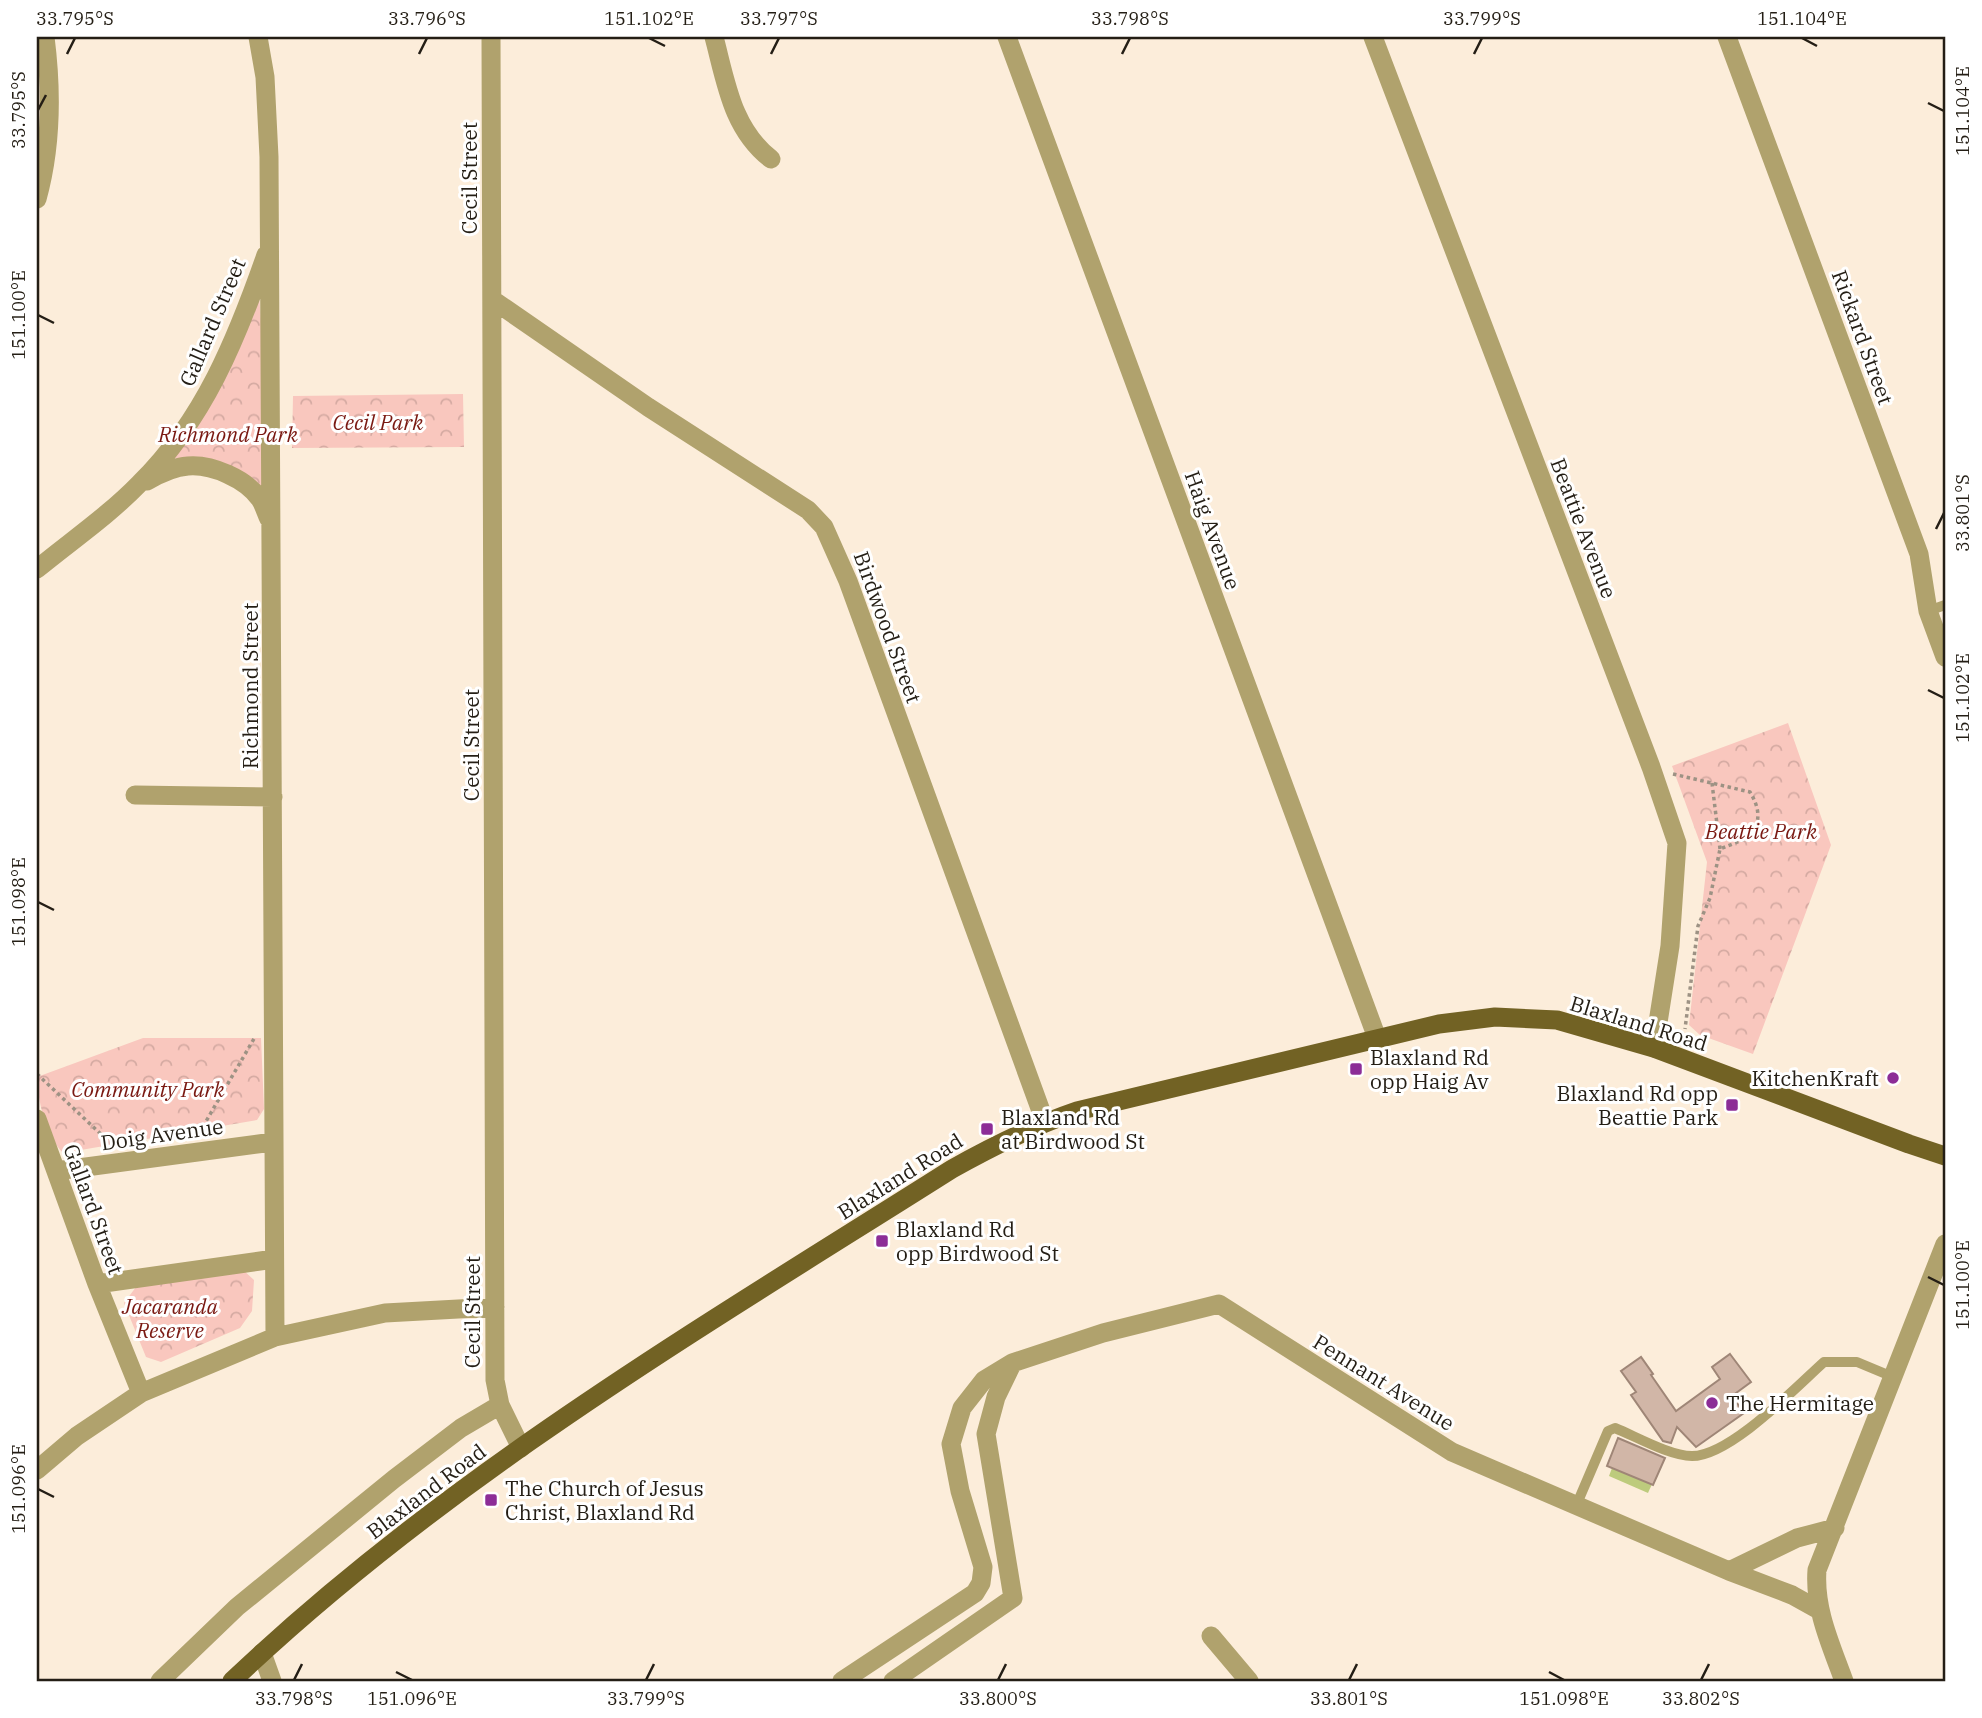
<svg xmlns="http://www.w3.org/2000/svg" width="1982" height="1718" viewBox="0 0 1982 1718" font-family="'IBM Plex Serif',serif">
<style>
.forest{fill:url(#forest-crowns)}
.water{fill:#bdcb7d}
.building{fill:#d1b6a7;stroke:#9f8677;stroke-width:2}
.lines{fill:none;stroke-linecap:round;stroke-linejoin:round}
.path{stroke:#9d9284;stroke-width:3.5;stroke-dasharray:3.5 3.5;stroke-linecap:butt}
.service{stroke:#b0a26d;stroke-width:10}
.minor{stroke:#b0a26d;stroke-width:19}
.primary{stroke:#726224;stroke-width:19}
.ticks{fill:none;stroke:#241e15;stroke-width:2.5}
.poi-dot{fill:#8c2d97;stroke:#fff;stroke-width:2.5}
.labels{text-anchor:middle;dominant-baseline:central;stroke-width:6;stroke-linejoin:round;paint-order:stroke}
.street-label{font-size:21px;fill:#241e15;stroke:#fff}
.park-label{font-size:21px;font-style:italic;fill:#7a1912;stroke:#fff}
.poi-label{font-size:21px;fill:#241e15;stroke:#fff;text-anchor:start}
.neatline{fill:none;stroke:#241e15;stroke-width:2.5}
.ticks-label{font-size:18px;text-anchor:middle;fill:#241e15}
</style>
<defs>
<pattern id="forest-crowns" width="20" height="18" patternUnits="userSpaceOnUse" patternTransform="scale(1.75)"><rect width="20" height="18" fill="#f9c7be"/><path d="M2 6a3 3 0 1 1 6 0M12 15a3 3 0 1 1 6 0" fill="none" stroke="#d5aaa2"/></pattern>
</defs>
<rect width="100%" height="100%" fill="#fcedda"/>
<!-- forest -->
<path class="forest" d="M259,294l2,27 1,171 -8,-8 -92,-17z
M463,394l1,53 -172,1 1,-52z
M1788,723l43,122 -78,209 -53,-19 -11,-10 18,-163 -35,-96z
M143,1038h118l3,71 -7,11 -194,33c-16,-16 -26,-53 -26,-76z
M241,1268l13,12 -2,31 -12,17 -79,34 -15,-5 -22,-54 12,-16z"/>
<!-- water -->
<path class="water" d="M1612,1468l40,16 -4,9 -39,-17z"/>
<!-- building -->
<path class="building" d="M1730,1354l21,28 -19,14 12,17 -48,34 -19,-20 -6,16 -8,-2 -32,-46 5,-3 -15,-21 20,-14 12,17 -2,1 25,36 44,-32 -8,-12z
M1618,1438l47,20 -12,27 -46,-19z"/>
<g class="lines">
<!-- path -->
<path class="path" d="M1673,774l77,18c10,17 11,29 0,45l-30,12 -10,49 -12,28 -13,103
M1712,783l8,66
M37,1074l68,64 2,10
M207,1134l-2,-11 50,-86"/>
<!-- service -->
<path class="service" d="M1928,611l17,-6
M1576,1506l32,-75 7,-3c22,9 55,28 77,28 38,0 103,-68 132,-94h33l36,15"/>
<!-- minor -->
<path class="minor" d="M258,37l7,40 4,80 6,1180
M491,37l4,1343 5,25 21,43
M714,37c12,45 18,92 57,122
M1007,37l370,1001
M1373,37l278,730 26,76 -7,103 -16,102
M1727,37l192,517 9,57 17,46
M37,199c15,-54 15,-107 8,-162
M493,300l155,107 160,103 16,17 24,54 197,541
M147,481c12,-7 27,-14 41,-15 24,-2 58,13 72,33 4,6 6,14 9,20
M37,569c34,-28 72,-54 103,-86 64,-63 97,-145 126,-228
M135,795l138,2
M37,1119l60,165 44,109
M56,1171l217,-29
M97,1284l177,-25
M37,1470l40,-34 64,-43 134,-56 110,-24 110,-6
M1729,1571l63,24 27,15
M1211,1636l38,45
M262,1653l10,28
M160,1681l77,-74 157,-128 67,-51 39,-23
M842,1681l133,-88 6,-10 2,-16 -23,-76 -9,-47 11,-36 22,-28 28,-17 91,-30 116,-29 233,148 277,119 68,-33 38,-10
M893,1681l120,-83 -27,-164 10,-37 16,-33
M1844,1681c-13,-36 -30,-72 -27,-111l128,-326"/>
<!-- primary -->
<path class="primary" d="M232,1681c214,-204 472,-355 720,-512 41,-23 81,-43 125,-58l362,-87 56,-7 62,3 97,28 255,96 36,12"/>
</g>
<!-- ticks -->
<path class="ticks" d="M649,38l16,8M1802,38l15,8M67,54l8,-16M419,54l8,-16M771,54l8,-16M1122,54l8,-16M1474,54l8,-16M1928,103l16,8M38,110l8,-15M38,315l16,8M1936,529l8,-16M1928,690l16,8M38,902l16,8M1928,1277l16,8M38,1489l16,8M396,1672l16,8M1549,1672l15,8M294,1680l8,-16M646,1680l8,-16M998,1680l8,-16M1349,1680l8,-16M1701,1680l8,-16"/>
<!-- markers -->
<g class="poi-dot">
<rect x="1349" y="1062" width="14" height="14" rx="3.5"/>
<circle cx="1893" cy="1078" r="7"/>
<rect x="1725" y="1098" width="14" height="14" rx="3.5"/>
<rect x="980" y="1122" width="14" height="14" rx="3.5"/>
<rect x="875" y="1234" width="14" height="14" rx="3.5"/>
<circle cx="1712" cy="1403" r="7"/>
<rect x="484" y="1493" width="14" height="14" rx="3.5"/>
</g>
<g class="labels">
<!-- street labels -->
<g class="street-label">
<text transform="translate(469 178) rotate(-90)">Cecil Street</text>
<text transform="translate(212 322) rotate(-67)">Gallard Street</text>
<text transform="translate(1863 337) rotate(70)">Rickard Street</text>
<text transform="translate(1584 528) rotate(69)">Beattie Avenue</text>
<text transform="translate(1213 530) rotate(70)">Haig Avenue</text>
<text transform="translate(888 627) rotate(70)">Birdwood Street</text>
<text transform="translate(250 686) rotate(-90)">Richmond Street</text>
<text transform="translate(471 745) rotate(-90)">Cecil Street</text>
<text transform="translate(1639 1023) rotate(17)">Blaxland Road</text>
<text transform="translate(162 1134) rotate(-8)">Doig Avenue</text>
<text transform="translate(900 1176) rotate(-32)">Blaxland Road</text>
<text transform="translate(94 1209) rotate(70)">Gallard Street</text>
<text transform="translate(472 1312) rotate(-90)">Cecil Street</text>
<text transform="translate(1384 1382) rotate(32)">Pennant Avenue</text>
<text transform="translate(426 1491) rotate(-37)">Blaxland Road</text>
</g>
<!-- park labels -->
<g class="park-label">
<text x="378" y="422">Cecil Park</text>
<text x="228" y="434">Richmond Park</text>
<text x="1761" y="831">Beattie Park</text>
<text x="148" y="1089">Community Park</text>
<text x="170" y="1306">Jacaranda<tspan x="170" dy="24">Reserve</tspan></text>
</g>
<!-- poi labels -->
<g class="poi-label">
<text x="1370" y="1057">Blaxland Rd<tspan x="1370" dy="24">opp Haig Av</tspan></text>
<text x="1879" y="1078" text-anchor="end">KitchenKraft</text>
<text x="1718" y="1093" text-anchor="end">Blaxland Rd opp<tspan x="1718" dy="24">Beattie Park</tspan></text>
<text x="1001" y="1117">Blaxland Rd<tspan x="1001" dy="24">at Birdwood St</tspan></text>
<text x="896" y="1229">Blaxland Rd<tspan x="896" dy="24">opp Birdwood St</tspan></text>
<text x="1726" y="1403">The Hermitage</text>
<text x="505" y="1488">The Church of Jesus<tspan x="505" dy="24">Christ, Blaxland Rd</tspan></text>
</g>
</g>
<!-- border -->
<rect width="1982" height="1718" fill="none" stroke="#ffffff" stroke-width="77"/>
<rect x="38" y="38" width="1906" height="1642" class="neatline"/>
<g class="ticks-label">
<text x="75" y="25">33.795°S</text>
<text x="427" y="25">33.796°S</text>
<text x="649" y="25">151.102°E</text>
<text x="779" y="25">33.797°S</text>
<text x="1130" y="25">33.798°S</text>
<text x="1482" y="25">33.799°S</text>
<text x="1802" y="25">151.104°E</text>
<text transform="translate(19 110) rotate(-90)" y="6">33.795°S</text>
<text transform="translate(1963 111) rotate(-90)" y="6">151.104°E</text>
<text transform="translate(19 315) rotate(-90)" y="6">151.100°E</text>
<text transform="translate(1963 513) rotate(-90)" y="6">33.801°S</text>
<text transform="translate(1963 698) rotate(-90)" y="6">151.102°E</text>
<text transform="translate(19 902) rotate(-90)" y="6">151.098°E</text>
<text transform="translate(1963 1285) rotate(-90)" y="6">151.100°E</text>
<text transform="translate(19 1489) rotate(-90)" y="6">151.096°E</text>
<text x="294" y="1705">33.798°S</text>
<text x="412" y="1705">151.096°E</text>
<text x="646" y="1705">33.799°S</text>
<text x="998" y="1705">33.800°S</text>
<text x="1349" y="1705">33.801°S</text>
<text x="1564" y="1705">151.098°E</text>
<text x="1701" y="1705">33.802°S</text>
</g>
</svg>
